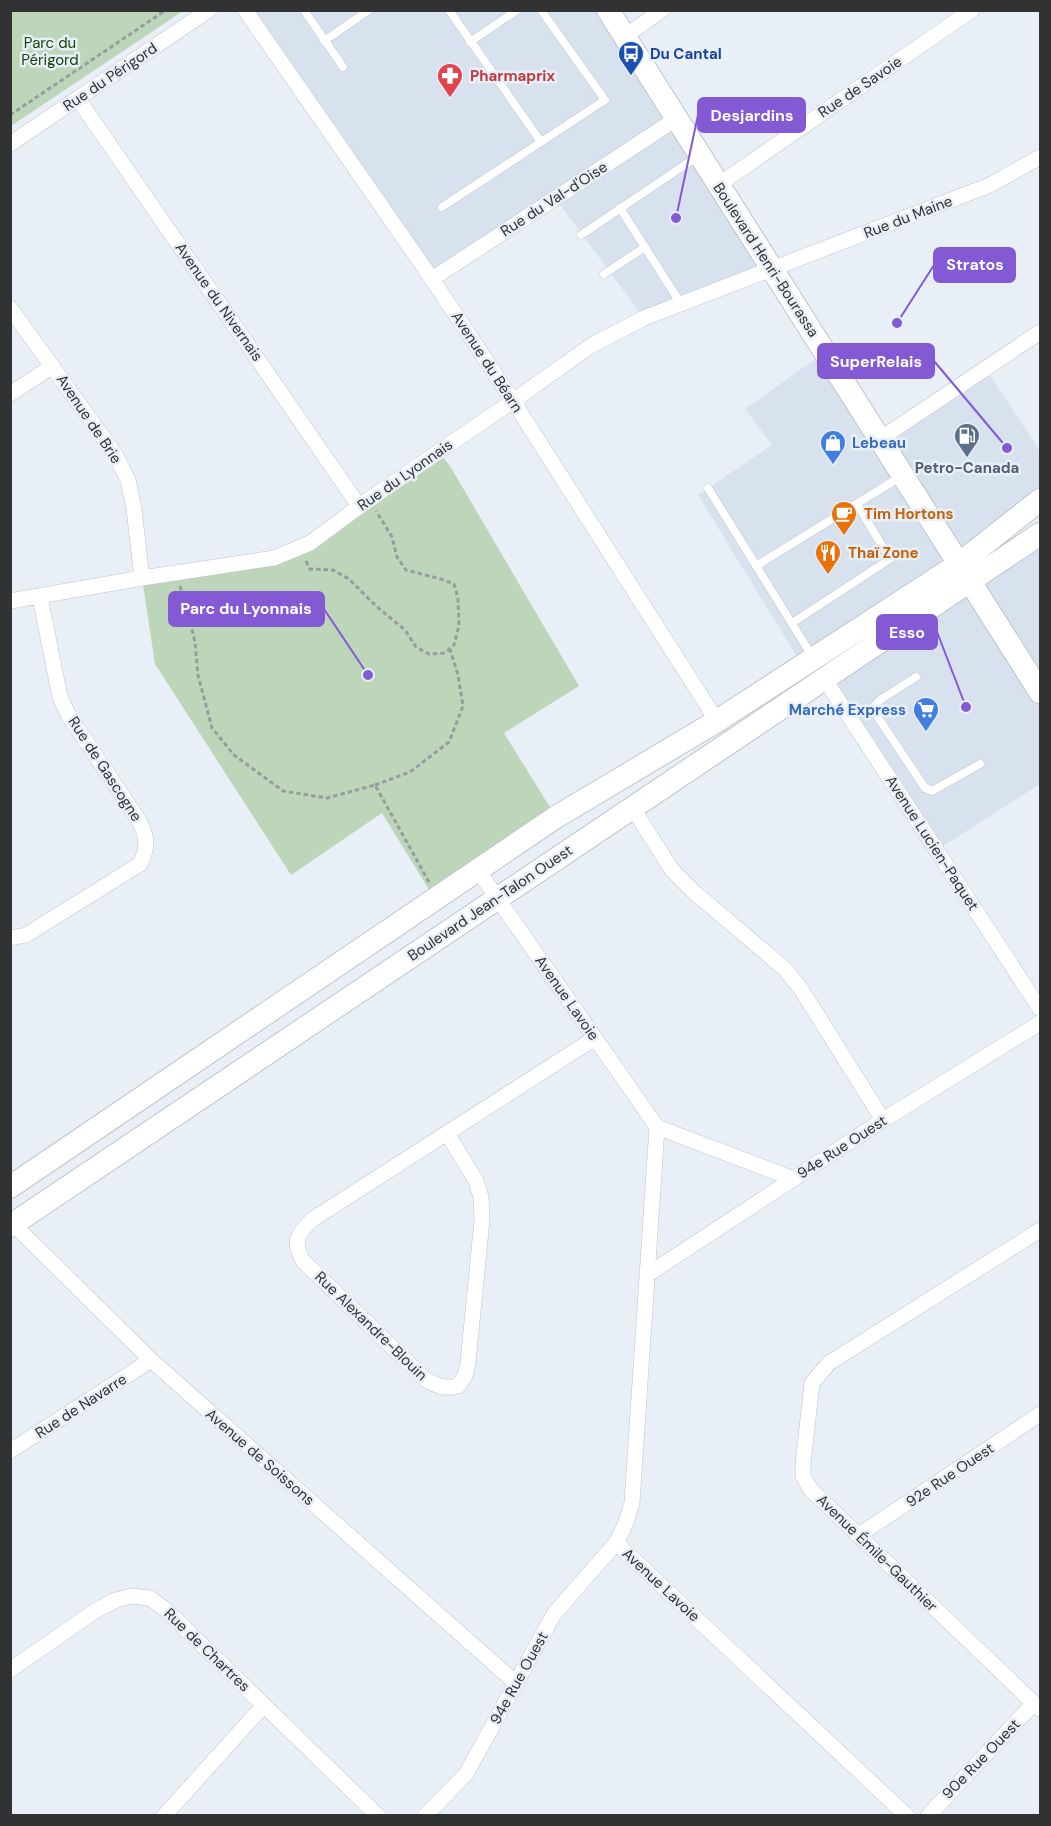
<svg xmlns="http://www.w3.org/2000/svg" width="1051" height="1826" viewBox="0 0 1051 1826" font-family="'DM Sans',sans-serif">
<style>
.built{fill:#d7e2ee}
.green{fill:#bdd5b8}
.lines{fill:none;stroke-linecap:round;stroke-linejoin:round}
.lane-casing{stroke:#bfc5cb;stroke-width:9}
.street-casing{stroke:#bfc5cb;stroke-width:16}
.secondary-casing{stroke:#bfc5cb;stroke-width:24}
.path{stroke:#989ca1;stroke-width:3;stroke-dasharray:4.5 3;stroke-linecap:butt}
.lane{stroke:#fff;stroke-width:8}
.street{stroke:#fff;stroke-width:15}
.secondary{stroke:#fff;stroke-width:22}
.labels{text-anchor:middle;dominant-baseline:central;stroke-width:5;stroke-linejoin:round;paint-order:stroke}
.park-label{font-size:15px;fill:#14440a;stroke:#e9eff6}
.transit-label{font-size:15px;font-weight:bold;fill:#164399;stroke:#e9eff6;text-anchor:start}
.health-label{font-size:15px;font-weight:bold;fill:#be3a42;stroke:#e9eff6;text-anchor:start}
.street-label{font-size:15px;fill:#303234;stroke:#e9eff6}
.shop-label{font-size:15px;font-weight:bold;fill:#366cbe;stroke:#e9eff6;text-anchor:start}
.service-label{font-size:15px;font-weight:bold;fill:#4e5e75;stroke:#e9eff6}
.food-label{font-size:15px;font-weight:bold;fill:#c56008;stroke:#e9eff6;text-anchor:start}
.leader{fill:none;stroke:#835ad4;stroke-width:2}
.callout-dot{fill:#835ad4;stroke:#e9eff6;stroke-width:2}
.callout{fill:#835ad4;stroke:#835ad4;stroke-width:2}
.callout-label{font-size:16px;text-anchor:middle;font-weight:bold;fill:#fff}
</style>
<rect width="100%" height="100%" fill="#e9eff6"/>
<!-- built -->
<path class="built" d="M245,11h363l164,259 -128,48 -89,-120 -123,81z
M825,352l55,86 105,-70 55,83v49l-238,165 -104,-170 74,-50 -27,-36z
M1040,534v250l-103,66 -113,-172z"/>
<!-- green -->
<path class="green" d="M11,10h172v1l-172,115z
M438,451l12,15 129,220 -75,47 52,84 -122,81 -52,-85 -91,62 -136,-211 -13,-86 132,-20z"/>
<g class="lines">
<defs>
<path id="lane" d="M304,10l39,57
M449,10l92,132 64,-42 -64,-90
M324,41l45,-31
M470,42l47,-32
M442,207l99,-65
M620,208l61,96
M581,235l117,-79
M604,274l41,-27
M708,488l104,168
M756,566l144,-89
M792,623l98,-64 -33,-55
M916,677l-36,23 -5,5v8l50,75 7,3 48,-27"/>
<path id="street" d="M245,10l187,269 81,122 204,320
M624,37l38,-27
M78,99l281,407
M10,144l199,-134
M718,185l254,-175
M432,279l244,-160
M10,308l105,146 13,26 6,29 8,69
M10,394l43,-28
M880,439l160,-107
M10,601l132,-23 132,-20 36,-15 58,-43 145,-99 79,-56 52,-27 346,-133 50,-28
M824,678l216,331
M632,807l40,63 22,22 91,77 16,20 82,131
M477,869l180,258 -25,376 -7,22 -9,18 291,273
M10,938l16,-3 114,-71c9,-17 7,-29 -2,-45l-69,-103 -9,-19 -20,-100
M657,1127l137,52
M447,1133l29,48 5,16 1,23 -14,142 -3,14 -7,10c-13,3 -20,0 -32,-6l-123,-119c-11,-20 -6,-27 10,-42l282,-181
M10,1221l141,139 366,324
M1040,1230l-211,133 -17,20 -9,81v12l8,14 229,219
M647,1275l236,-155 157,-97
M10,1451l141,-91
M859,1535l181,-121
M10,1670l85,-59 21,-11 16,-4 18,2 16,12 212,206
M164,1816l100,-111
M425,1816l41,-42 88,-160 62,-71
M928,1816l106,-113"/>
<path id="secondary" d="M608,10l432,682
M10,1187l546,-370 161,-96 242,-157 81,-64
M10,1226l1030,-692"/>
</defs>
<!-- lane casing -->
<use href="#lane" class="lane-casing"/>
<!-- street casing -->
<use href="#street" class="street-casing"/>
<!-- secondary casing -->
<use href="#secondary" class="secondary-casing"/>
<!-- path -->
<path class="path" d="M10,115l156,-105
M306,561l4,8 23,1 16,9 27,27 29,24 11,17 13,7 16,-1 9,-8 5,-20 -1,-27 -4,-14 -13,-5 -35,-9 -9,-13 -5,-20 -16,-26
M180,586l8,27 7,29 3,33 14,53 22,27 49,36 44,7 48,-13 54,97
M375,785l35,-13 39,-30 14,-36 -5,-31 -8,-26"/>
<!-- lane -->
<use href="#lane" class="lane"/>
<!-- street -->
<use href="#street" class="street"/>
<!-- secondary -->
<use href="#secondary" class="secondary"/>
</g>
<!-- icons -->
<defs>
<symbol id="bus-pin" viewBox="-11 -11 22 30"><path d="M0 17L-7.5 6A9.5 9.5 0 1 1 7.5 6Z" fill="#1a4fb4" stroke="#e9eff6"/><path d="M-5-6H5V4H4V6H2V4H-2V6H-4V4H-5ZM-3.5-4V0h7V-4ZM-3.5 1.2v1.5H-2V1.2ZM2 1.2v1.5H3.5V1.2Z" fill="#fff"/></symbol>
<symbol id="pharmacy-pin" viewBox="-11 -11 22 30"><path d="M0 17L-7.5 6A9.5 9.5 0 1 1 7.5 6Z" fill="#e0444e" stroke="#e9eff6"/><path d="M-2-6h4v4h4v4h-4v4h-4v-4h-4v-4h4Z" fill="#fff"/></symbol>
<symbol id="fuel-pin" viewBox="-11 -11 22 30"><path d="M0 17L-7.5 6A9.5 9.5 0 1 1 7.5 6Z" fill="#5c6f8a" stroke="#e9eff6"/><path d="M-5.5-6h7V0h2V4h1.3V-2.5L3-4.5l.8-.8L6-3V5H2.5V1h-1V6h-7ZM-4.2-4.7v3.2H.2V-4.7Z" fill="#fff"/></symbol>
<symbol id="shop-pin" viewBox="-11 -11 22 30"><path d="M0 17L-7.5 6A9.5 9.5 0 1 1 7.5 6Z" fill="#3f7fe0" stroke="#e9eff6"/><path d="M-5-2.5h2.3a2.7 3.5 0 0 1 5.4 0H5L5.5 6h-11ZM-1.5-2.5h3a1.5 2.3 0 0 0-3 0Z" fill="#fff"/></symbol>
<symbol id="cafe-pin" viewBox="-11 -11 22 30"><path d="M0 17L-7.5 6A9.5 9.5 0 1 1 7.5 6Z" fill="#e8710a" stroke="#e9eff6"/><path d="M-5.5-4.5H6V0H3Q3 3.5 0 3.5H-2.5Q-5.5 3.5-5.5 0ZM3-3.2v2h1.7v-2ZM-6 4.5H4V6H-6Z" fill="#fff"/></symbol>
<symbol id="restaurant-pin" viewBox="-11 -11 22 30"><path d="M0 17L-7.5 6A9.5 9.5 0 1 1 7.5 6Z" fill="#e8710a" stroke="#e9eff6"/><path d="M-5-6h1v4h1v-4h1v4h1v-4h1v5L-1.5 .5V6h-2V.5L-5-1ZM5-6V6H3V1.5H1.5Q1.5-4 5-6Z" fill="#fff"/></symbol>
<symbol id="supermarket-pin" viewBox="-11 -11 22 30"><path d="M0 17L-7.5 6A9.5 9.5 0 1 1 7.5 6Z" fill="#3f7fe0" stroke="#e9eff6"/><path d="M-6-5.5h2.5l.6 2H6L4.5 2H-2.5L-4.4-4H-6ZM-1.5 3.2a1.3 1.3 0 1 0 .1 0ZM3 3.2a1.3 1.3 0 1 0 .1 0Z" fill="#fff"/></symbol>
</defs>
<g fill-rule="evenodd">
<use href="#bus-pin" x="616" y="39" width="30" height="40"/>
<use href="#pharmacy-pin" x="435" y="61" width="30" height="40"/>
<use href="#fuel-pin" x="952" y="421" width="30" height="40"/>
<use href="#shop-pin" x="818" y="428" width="30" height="40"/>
<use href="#cafe-pin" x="829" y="499" width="30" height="40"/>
<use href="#restaurant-pin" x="813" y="538" width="30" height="40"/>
<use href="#supermarket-pin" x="911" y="695" width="30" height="40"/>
</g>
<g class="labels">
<!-- park labels -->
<g class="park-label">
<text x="50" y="43">Parc du<tspan x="50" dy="17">Périgord</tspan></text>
</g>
<!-- transit labels -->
<g class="transit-label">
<text x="650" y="54">Du Cantal</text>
</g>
<!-- health labels -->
<g class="health-label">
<text x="470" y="76">Pharmaprix</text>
</g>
<!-- street labels -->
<g class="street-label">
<text transform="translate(110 77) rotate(-34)">Rue du Périgord</text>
<text transform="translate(860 87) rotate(-34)">Rue de Savoie</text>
<text transform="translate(554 199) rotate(-33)">Rue du Val-d'Oise</text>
<text transform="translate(908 217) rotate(-21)">Rue du Maine</text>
<text transform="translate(766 260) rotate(57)">Boulevard Henri-Bourassa</text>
<text transform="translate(219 302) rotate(55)">Avenue du Nivernais</text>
<text transform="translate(487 362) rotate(57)">Avenue du Béarn</text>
<text transform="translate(89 419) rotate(56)">Avenue de Brie</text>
<text transform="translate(405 475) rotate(-35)">Rue du Lyonnais</text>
<text transform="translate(105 769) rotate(57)">Rue de Gascogne</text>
<text transform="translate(932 843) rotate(57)">Avenue Lucien-Paquet</text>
<text transform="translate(490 903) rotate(-34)">Boulevard Jean-Talon Ouest</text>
<text transform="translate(567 998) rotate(55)">Avenue Lavoie</text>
<text transform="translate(842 1147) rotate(-33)">94e Rue Ouest</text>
<text transform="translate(371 1326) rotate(44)">Rue Alexandre-Blouin</text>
<text transform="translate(81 1406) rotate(-33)">Rue de Navarre</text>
<text transform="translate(260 1457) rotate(41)">Avenue de Soissons</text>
<text transform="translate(950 1475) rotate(-34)">92e Rue Ouest</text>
<text transform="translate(877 1553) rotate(44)">Avenue Émile-Gauthier</text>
<text transform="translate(661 1585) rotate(43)">Avenue Lavoie</text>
<text transform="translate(207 1650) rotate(44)">Rue de Chartres</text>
<text transform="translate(519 1678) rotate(-61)">94e Rue Ouest</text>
<text transform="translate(981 1759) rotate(-46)">90e Rue Ouest</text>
</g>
<!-- shop labels -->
<g class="shop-label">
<text x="852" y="443">Lebeau</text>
<text x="906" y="710" text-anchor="end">Marché Express</text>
</g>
<!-- service labels -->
<g class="service-label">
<text x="967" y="468">Petro-Canada</text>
</g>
<!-- food labels -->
<g class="food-label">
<text x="864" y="514">Tim Hortons</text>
<text x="848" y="553">Thaï Zone</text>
</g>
</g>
<!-- callouts -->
<path class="leader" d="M676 218L698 115M897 323L934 265M1007 448L934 361M368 675L324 609M966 707L937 632"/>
<g class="callout-dot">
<circle cx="676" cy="218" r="6"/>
<circle cx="897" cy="323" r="6"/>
<circle cx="1007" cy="448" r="6"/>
<circle cx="368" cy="675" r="6"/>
<circle cx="966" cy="707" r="6"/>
</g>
<g class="callout">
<rect x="698" y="98" width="107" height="34" rx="6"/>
<rect x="934" y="248" width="81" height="34" rx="6"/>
<rect x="818" y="344" width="116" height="34" rx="6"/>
<rect x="169" y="592" width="155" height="34" rx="6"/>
<rect x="877" y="615" width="60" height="34" rx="6"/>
</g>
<g class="callout-label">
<text x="752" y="121">Desjardins</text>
<text x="975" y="270">Stratos</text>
<text x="876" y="367">SuperRelais</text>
<text x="246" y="614">Parc du Lyonnais</text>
<text x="907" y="638">Esso</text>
</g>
<!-- border -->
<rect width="1051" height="1826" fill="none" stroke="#303234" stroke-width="24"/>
</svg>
